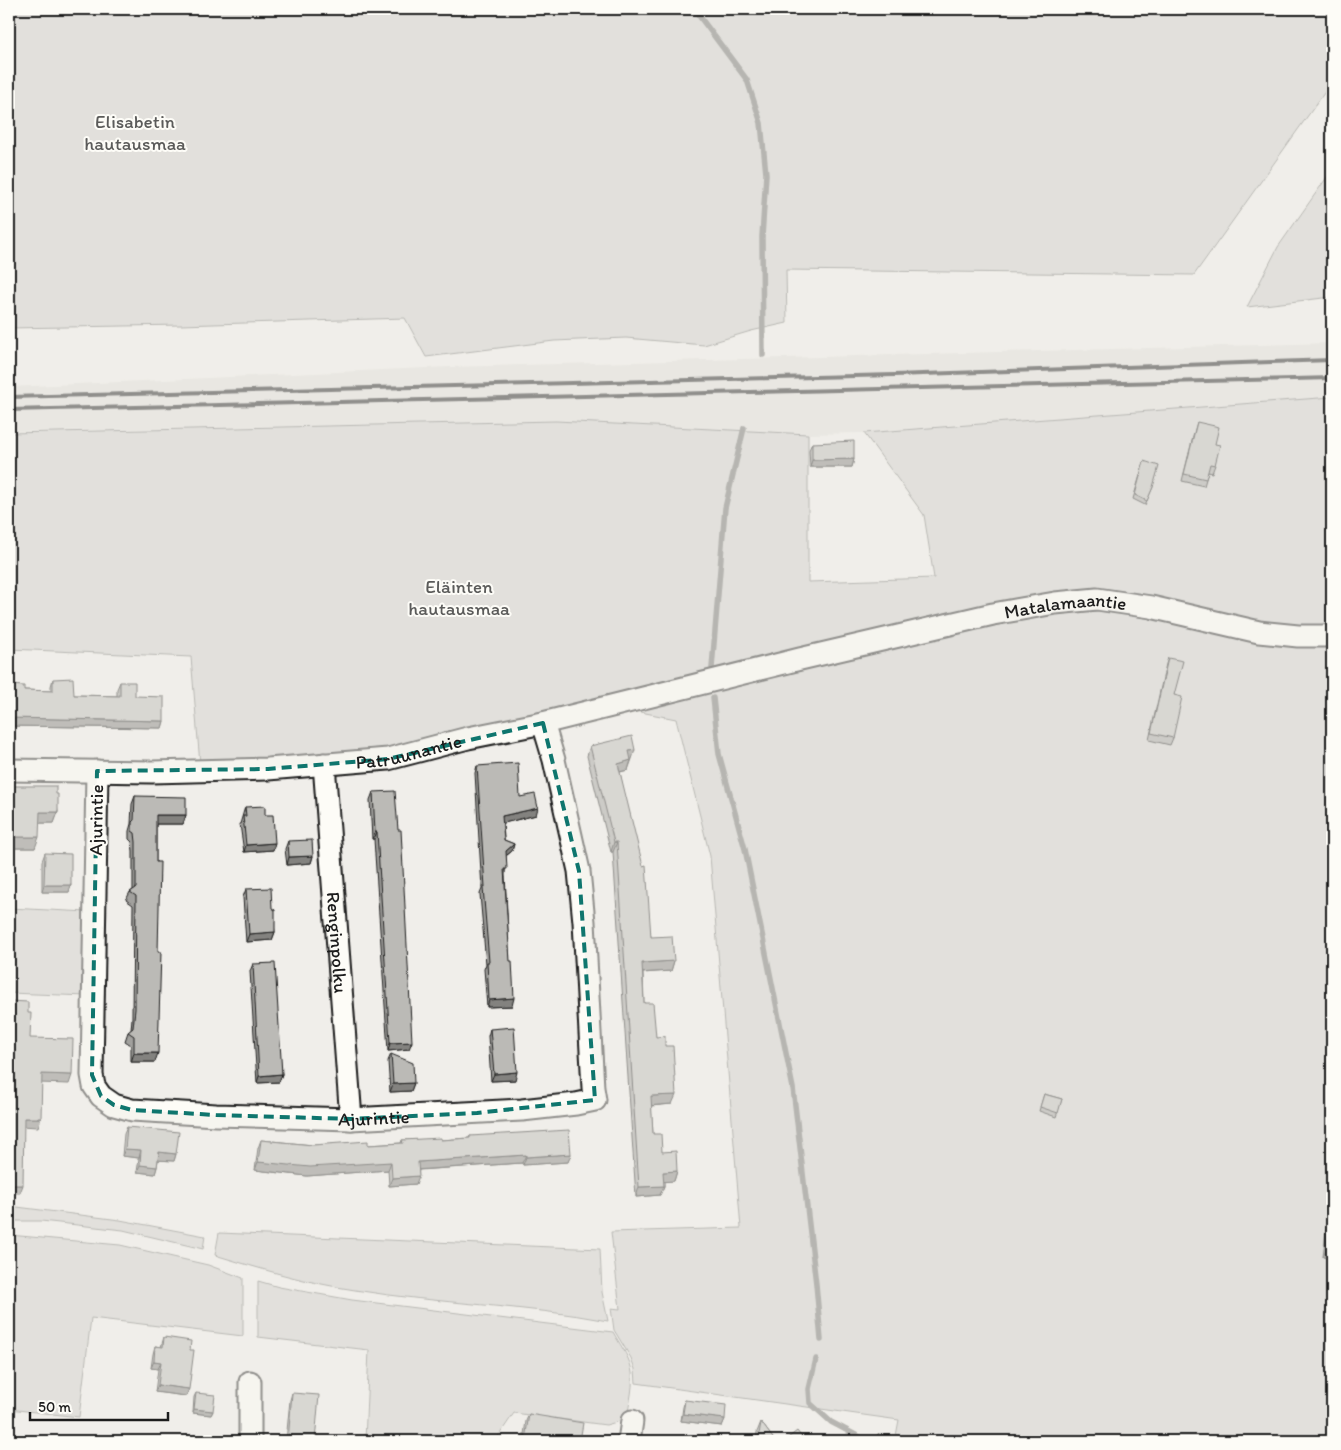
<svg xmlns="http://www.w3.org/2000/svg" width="1341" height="1450" viewBox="0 0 1341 1450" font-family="Itim,sans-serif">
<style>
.built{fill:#e0deda}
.green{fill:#d0cfcc;stroke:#767674}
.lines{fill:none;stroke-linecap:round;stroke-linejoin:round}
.stream{stroke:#706f6d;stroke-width:5.5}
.street-casing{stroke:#1c1c1c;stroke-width:25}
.street{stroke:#fdfcf7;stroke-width:21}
.rail{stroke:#1c1c1c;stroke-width:4}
.wall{fill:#a1a09d;stroke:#1c1c1c}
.shaded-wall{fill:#83827f;stroke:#1c1c1c}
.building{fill:#bbbab6;stroke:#1c1c1c}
.marked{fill:none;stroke:#0f766e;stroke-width:4;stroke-dasharray:10 6;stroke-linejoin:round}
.labels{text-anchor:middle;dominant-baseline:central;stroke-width:4;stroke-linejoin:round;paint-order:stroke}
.park-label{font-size:19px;fill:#5b5b5a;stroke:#fdfcf7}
.street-label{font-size:19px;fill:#1c1c1c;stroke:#fdfcf7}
</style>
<rect width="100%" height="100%" fill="#f0eeea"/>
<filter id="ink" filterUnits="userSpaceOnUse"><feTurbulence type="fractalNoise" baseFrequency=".02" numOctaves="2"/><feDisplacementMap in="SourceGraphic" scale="10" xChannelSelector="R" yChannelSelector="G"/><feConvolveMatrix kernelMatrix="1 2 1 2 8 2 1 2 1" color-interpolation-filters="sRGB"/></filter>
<g filter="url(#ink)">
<!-- built -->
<path class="built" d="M1332,343v54l-468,36 -56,1 -252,-13 -547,11v-45l439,-20z"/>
<!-- green -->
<path class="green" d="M9,9h1323v73l-138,193 -408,-5 1,53 -36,8 -47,14 -78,-7 -72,3 -128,16 -21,-39 -224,7 -172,3z
M1332,170v127l-85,10 31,-60z
M1332,397v1044h-437l4,-21 -263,-37 -1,-14 -4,-11 -17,-28 -3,-22 9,1 -9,-77 130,-4 -31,-372 -34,-137 -56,-11 -233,44 -187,12 -9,-107 -182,-8v-216l547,-12 252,13v148l126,-4 -10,-63 -60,-82z
M9,908l79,4 -1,84 -78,-3z
M9,1206l111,14 85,16 -2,13 -80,-19 -82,-9h-32z
M219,1233l381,16 2,43 6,29c-84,-16 -169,-17 -253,-31 -48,-7 -94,-21 -140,-35z
M9,1235l111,10 88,20 35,13v58l-152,-18 -12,99 -70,-8z
M258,1281l21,6 73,13 261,32c6,11 15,23 18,35 4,16 -2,36 -4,52l-21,6 -92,-12 -19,28h-130l4,-91 -111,-13z"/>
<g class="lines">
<!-- stream -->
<path class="stream" d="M694,9l53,71 14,43 5,51 -4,63 1,118
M712,668l13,-160 19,-80
M713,698l6,56 26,95 48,239 23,196 5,56
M816,1359l-7,30 1,14 21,19 36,19"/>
<defs>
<g id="street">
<path id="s1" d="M324,764l27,355"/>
<path id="s2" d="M9,770l143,2 116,-3 120,-10 80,-21 75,-15 257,-64 193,-45 62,-11 42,-4 54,8 108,25 39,4h25l9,-1"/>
<path id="s3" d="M97,771l-5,304 2,11 7,10 13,9 18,5 84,5 135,4 171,-9 54,-6 19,-4 -2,-12 -9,-166 -5,-51 -25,-111 -11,-37"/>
<path d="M250,1441v-59"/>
<path d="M629,1441l3,-20"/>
</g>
</defs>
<!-- street casing -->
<use href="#street" class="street-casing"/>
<!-- street -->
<use href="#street" class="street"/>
<!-- rail -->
<path class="rail" d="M9,397l885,-22 438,-15
M9,410l1323,-32"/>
</g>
<!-- wall -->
<path class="wall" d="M1197,422l18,22v21l-3,8 -4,-1 -4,14 -22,-5 13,-52z
M1332,439v12l-3,-1z
M812,443l42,16 -2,8h-42l-1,-17z
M1143,465l10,22 -8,18 -12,-6z
M1168,658l6,37 -1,43 -3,7 -21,-5 17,-76z
M53,679l21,16 43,1v-7l3,-7 15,14 29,25 -2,7 -153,-2v-41l15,5 27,1v-5z
M590,746l42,13 -4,11 -8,2 31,165 23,24 -3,10 -28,2 1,30 12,34 9,9 7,58 -21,2 2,28 9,18 15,19 -3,10h-10v5l-4,9 -24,2 -23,-345h-2l-24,-96z
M477,766l43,31 16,18 -33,8 1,17 10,4 -2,7 -6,5 -1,19 7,131 -25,1 -3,-38 2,-5 -6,-70 2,-5 -7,-116z
M14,786l42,8 2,18 -4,11h-15l-4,25h-26l1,-51z
M373,792l36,257 -21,2 -14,-212h-2l-2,-39z
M135,796l51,19 -3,9h-27l-1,238h-24v-17l-6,-4 3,-9 3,-2 1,-12 1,-113 -7,-5 4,-8 3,-2v-39l-1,-9 -3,-3v-8l2,-7 1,-20z
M245,807l20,8 8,35 -29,2 -4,-28z
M288,841l25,15 -2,7 -24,2 -2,-16z
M45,853l26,32 -2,7h-27v-31z
M246,889l26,19 3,24 -3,8 -26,2 -3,-45z
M253,964l29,110 -3,8 -22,1 -7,-112z
M490,1029l25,51 -24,1 -3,-45z
M391,1054l23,29 -3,8 -21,1 -2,-31z
M1044,1094l18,5 -6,18 -17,-6z
M127,1127l49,27 -2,7 -16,-1 -1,7 -2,7 -18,-2 2,-14 -17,-2 2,-22z
M470,1136l101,18 -3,8 -45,3 -1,-2 -103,7 -3,14 -27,2 -1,-16 -81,6 -52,-6 3,-22 3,-8 52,5h55l33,-2 1,-3h39l28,-2z
M1329,1223l3,35 -9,-1 3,-27z
M164,1337l22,59 -31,-4 3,-23 -7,-1 2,-14 2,-8 6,1z
M196,1393l17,18 -2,4 -18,-2 1,-16z
M292,1393l23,48h-29l4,-41z
M685,1400l40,19 -3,7 -41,-5 2,-14z
M529,1414l51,27h-57l3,-20z
M761,1422l14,19h-19l1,-9z"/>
<!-- shaded-wall -->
<path class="shaded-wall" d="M854,459l-2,8h-42l2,-7z
M9,718l155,3 -2,7 -153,-2z
M635,750l-3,9 -7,2 4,-10z
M631,760l-3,10 -14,3 4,-9z
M538,808l-2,7 -36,9 2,-8z
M40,812h18l-4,11h-18z
M156,815h30l-3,9h-30z
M375,832h2l-3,7h-2z
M13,837h26l-4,11h-26z
M614,842h3l-4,10h-2z
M275,843l-2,7 -29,2 2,-7z
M514,844l-2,7 -9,7 3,-7z
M313,856l-2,7 -24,2 2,-8z
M44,885h27l-2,7h-27z
M275,932l-3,8 -26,2 3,-8z
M674,961l-3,10 -33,2 4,-10z
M514,998l-2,8 -25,1 2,-7z
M412,1042l-3,7 -21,2 2,-8z
M134,1053h24l-3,9h-24z
M517,1072l-2,8 -24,1 3,-7z
M42,1074l30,1 -3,9 -30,-1z
M282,1074l-3,8 -22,1 2,-7z
M414,1083l-3,8 -21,1 3,-8z
M676,1095l-4,9 -25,2 4,-10z
M24,1118h17l-3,9 -17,-1z
M125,1149l16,1 -2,8 -17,-2z
M159,1152l17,2 -2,7 -18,-1z
M571,1154l-3,8 -45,3 3,-8z
M526,1155l-4,8 -107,7 3,-8z
M258,1162h133l-3,8 -81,6 -52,-6z
M140,1165l17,2 -2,7 -18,-2z
M677,1171l-3,10 -14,1 3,-10z
M419,1176l-3,8 -27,2 3,-8z
M9,1185h14l-3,8h-11z
M664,1186l-4,9 -24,2 3,-10z
M1326,1249l6,1v8l-9,-1z
M154,1361l7,1 -3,7 -7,-1z
M158,1385l31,4 -3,7 -31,-4z
M194,1409l19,2 -2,4 -18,-2z
M683,1414l42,5 -3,7 -41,-5z"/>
<!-- building -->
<path class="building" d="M1197,422l22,5 -4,17 5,1 -5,20 -5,-1 -4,15 -22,-5z
M854,441v18l-42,1v-17z
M1144,461l15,5 -6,21 -6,14 -12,-6z
M1168,658l15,3 -9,34 8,2 -9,41 -22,-5z
M73,678l1,17 46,1v-14h15v14l29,1v24l-155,-3v-33l15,1v4l29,1v-12z
M632,736l3,14 -6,1 2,9 -13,4 25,102 3,-1 5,72 21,-1 2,25 -32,2 2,40h9l3,34 9,-1v10h8l3,49 -25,1 2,38h8l1,18 14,-1 1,20 -14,1 1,14 -25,1 -22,-345h-3l-24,-96z
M518,763l2,34 15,-3 3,14 -36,8 2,24 10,4 -8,7 1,18h-3l6,92h2l2,37 -25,2 -2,-38h2l-6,-75h2l-8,-121z
M14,786h42v8h2v18h-18l-1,25h-26z
M395,791l3,39h3l11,212 -22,1 -13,-211h-2l-2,-40z
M135,796l51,1v18h-30v47h4l-2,90h3l-3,101h-24v-17l-6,-4 5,-4 2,-19 1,-113 -6,-4 6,-4v-46l-1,-9 -3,-2v-9l2,-2z
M265,806v9h8l2,28 -29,2 -3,-29h3l-1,-9z
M312,840l1,16 -24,1 -1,-16z
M45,853l26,1v31h-27z
M271,888l1,20 3,2v22l-26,2 -3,-45z
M275,963l7,111 -23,2 -6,-112z
M9,1001l19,1v11h3l-1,25 43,1 -1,36 -30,-1 -1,44h-17l-1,67h-14z
M514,1027l3,45 -23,2 -4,-45z
M391,1054l22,9 1,20 -21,1z
M1044,1094l18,5 -4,14 -18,-6z
M127,1127l52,5 -3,22 -17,-2 -2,15 -17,-2 1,-15 -16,-1z
M569,1130l2,24 -45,3v-2l-108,7 1,14 -27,2 -1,-16 -81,5 -52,-5 3,-22 52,5 55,-4v4l35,-2 -1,-3 39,-2v2l29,-2v-2z
M1329,1223h3v27l-6,-1z
M164,1337l27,4 -1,9h4l-5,39 -31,-4 3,-23 -7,-1 1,-15 8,1z
M196,1393l19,2 -2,16 -19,-2z
M292,1393l27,2 -4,46h-27z
M685,1400l41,5 -1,14 -42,-5z
M529,1414l54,9 -3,18h-49l-6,-1z
M761,1422l14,19h-17z
M797,1431l8,10h-21z
M879,1433l-1,8h-7z
M679,1439l13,2h-13z"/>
</g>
<!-- marked area -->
<path d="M0 0H1341V1450H0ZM543,723l36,148 16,229 -118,13 -126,6 -135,-4 -84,-5 -18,-5 -13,-9 -9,-21 5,-304 171,-2 120,-10z" fill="#f0eeea" fill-opacity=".55" fill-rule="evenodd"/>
<path class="marked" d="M543,723l36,148 16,229 -118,13 -126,6 -135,-4 -84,-5 -18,-5 -13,-9 -9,-21 5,-304 171,-2 120,-10z"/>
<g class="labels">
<!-- park labels -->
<g class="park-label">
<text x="135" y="121">Elisabetin<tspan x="135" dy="22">hautausmaa</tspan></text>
<text x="459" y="586">Eläinten<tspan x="459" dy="22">hautausmaa</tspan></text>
</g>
<!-- street labels -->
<g class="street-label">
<text stroke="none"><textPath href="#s2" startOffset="1075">Matalamaantie</textPath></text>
<text stroke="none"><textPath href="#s2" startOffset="401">Patruunantie</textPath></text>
<text transform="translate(96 820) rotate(-89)">Ajurintie</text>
<text stroke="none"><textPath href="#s1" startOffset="179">Renginpolku</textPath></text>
<text stroke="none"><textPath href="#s3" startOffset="604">Ajurintie</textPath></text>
</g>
</g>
<!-- margin -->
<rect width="1341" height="1450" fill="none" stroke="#fdfcf7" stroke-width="30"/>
<rect x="15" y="15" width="1311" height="1420" fill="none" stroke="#1c1c1c" stroke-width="2" filter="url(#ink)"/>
<!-- scale -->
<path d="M30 1412v8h138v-8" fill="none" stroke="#1c1c1c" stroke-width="2.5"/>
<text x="38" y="1412" font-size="15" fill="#1c1c1c" stroke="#fdfcf7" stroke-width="4" paint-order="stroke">50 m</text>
</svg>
